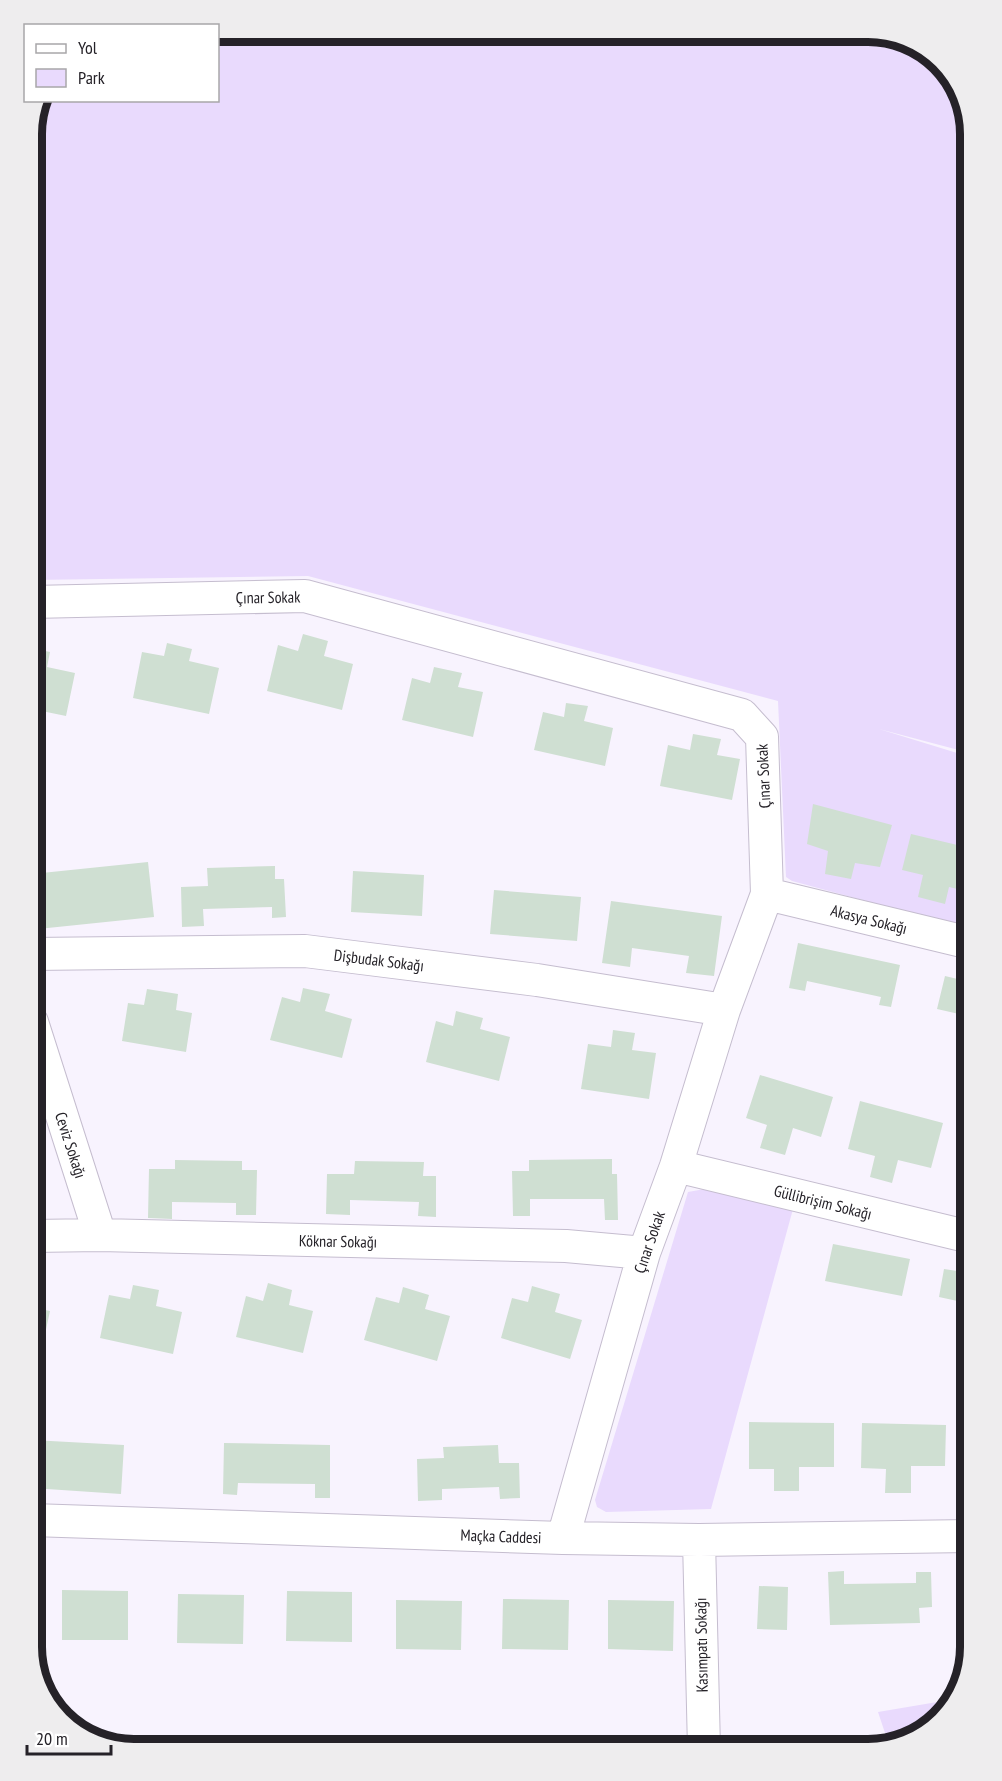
<svg xmlns="http://www.w3.org/2000/svg" width="1002" height="1781" viewBox="0 0 1002 1781" font-family="'PT Sans Narrow',sans-serif">
<style>
.green{fill:#e9dafd}
.building{fill:#cfdfd2}
.lines{fill:none;stroke-linecap:round;stroke-linejoin:round}
.street-casing{stroke:#c5bdcf;stroke-width:34}
.street{stroke:#fff;stroke-width:32}
.labels{text-anchor:middle;dominant-baseline:central;stroke-width:6;stroke-linejoin:round;paint-order:stroke}
.street-label{font-size:16px;fill:#252228;stroke:#fff}
.rim{fill:none;stroke:#252228;stroke-width:8}
</style>
<rect width="100%" height="100%" fill="#f8f3fe"/>
<!-- green -->
<path class="green" d="M875,32l50,17 35,40 10,45v619l-91,-24 91,28v169l-89,-21 -89,-24 -6,-4 -8,-176 -470,-125 -276,4v-453l12,-26 174,-1v-62z
M710,1188l83,21 -82,300 -105,3 -9,-5 -2,-7 93,-308z
M955,1699l-2,5 -40,35 -24,6 -11,-33z"/>
<!-- building -->
<path class="building" d="M303,634l25,7 -4,15 29,8 -11,46 -75,-19 11,-46 20,6z
M167,643l25,6 -3,12 30,7 -10,46 -76,-16 9,-46 22,4z
M32,648l18,4 -3,15 28,6 -9,43 -34,-7z
M434,667l28,6 -4,14 25,5 -10,45 -71,-17 10,-42 18,5z
M566,703l22,3 -4,15 29,7 -8,38 -71,-16 9,-38 21,5z
M693,734l28,5 -4,16 23,4 -8,41 -72,-14 8,-41 22,5z
M813,804l79,21 -12,42 -25,-4 -4,16 -26,-5 3,-23 -21,-7z
M911,834l59,14v44l-21,-5 -4,17 -27,-7 5,-22 -21,-5z
M148,862l6,55 -116,12 -6,-55z
M275,866v13h9l2,38 -14,1v-11l-69,2 1,17 -22,1 -1,-40 27,-1 -1,-18z
M353,871l71,4 -2,41 -71,-4z
M494,890l87,7 -4,44 -87,-7z
M611,901l111,15 -8,60 -28,-3 3,-17 -57,-8 -2,19 -28,-4z
M798,943l102,22 -9,42 -12,-2 2,-8 -74,-16 -2,10 -16,-3z
M945,976l25,6v48l-14,-4 3,-12 -22,-5z
M303,988l27,6 -5,17 27,8 -10,39 -72,-18 12,-43 18,5z
M147,989l31,5 -2,16 16,3 -6,39 -64,-11 6,-38 16,2z
M456,1011l27,7 -3,11 30,8 -11,44 -73,-19 10,-41 17,5z
M613,1030l22,3 -3,17 24,3 -7,46 -68,-10 7,-45 23,3z
M760,1075l73,22 -12,40 -28,-9 -8,27 -25,-7 7,-23 -21,-7z
M860,1101l83,22 -12,45 -33,-8 -6,23 -22,-6 5,-21 -27,-7z
M32,1132l13,24 -13,8z
M970,1148v34l-8,-2z
M612,1159v15h5l1,46h-13l-1,-21h-74v17h-17l-1,-45h17v-11z
M175,1160l67,1v9h15l-1,45h-20v-12l-64,-1v17l-24,-1 1,-49h26z
M355,1161l69,1 -1,14h13v41l-18,-1 1,-14 -69,-2v15l-24,-1 1,-40h27z
M32,1171l7,14 -7,5z
M833,1244l77,15 -8,37 -77,-15z
M944,1269l26,4v44l-10,-2 2,-13 -23,-5z
M268,1283l24,7 -3,15 24,6 -10,42 -67,-16 10,-41 17,5z
M133,1285l26,5 -3,16 26,6 -9,42 -73,-16 9,-43 21,4z
M532,1286l28,8 -5,18 27,8 -12,39 -69,-21 11,-40 16,4z
M403,1287l26,8 -4,14 25,7 -13,45 -73,-21 12,-43 23,6z
M32,1307l18,4 -10,46 -8,-2z
M749,1422l85,1v44h-35v24h-25v-22h-25z
M862,1423l84,2 -1,41h-34v27h-26l1,-24 -25,-1z
M32,1440l92,5 -3,49 -89,-6z
M224,1443l106,2v53h-15v-14l-77,-1 -1,12 -14,-1z
M498,1445l1,18h20l1,35 -20,1 -1,-12 -57,2v11l-24,1 -1,-42 27,-1 -1,-11z
M844,1571v13l72,-1v-11h15l1,35 -13,1 1,15 -90,2 -2,-53z
M759,1586l29,1 -1,43 -30,-1z
M62,1590l66,1v49h-66z
M287,1591l65,1v50l-66,-1z
M178,1594l66,1 -1,49 -66,-1z
M503,1599l66,1 -1,50 -66,-1z
M396,1600l66,1 -1,49 -65,-1z
M608,1600l66,1 -1,50 -65,-2z
M753,1741l76,1v7h-76z"/>
<g class="lines">
<defs>
<path id="street" d="M32,602l273,-6 437,119 20,22 5,157 -43,116 -48,156 -32,87 -81,285
M767,894l203,49
M32,954l273,-3 232,29 187,30
M32,1022l68,213
M676,1166l294,71
M32,1236l68,-1 466,11 78,7
M32,1520l531,18 136,2 271,-4
M699,1540l5,209"/>
</defs>
<!-- street casing -->
<use href="#street" class="street-casing"/>
<!-- street -->
<use href="#street" class="street"/>
</g>
<g class="labels">
<!-- street labels -->
<g class="street-label">
<text transform="translate(268 597) rotate(-1)">Çınar Sokak</text>
<text transform="translate(763 776) rotate(-93)">Çınar Sokak</text>
<text transform="translate(869 919) rotate(14)">Akasya Sokağı</text>
<text transform="translate(379 960) rotate(7)">Dişbudak Sokağı</text>
<text transform="translate(71 1145) rotate(72)">Ceviz Sokağı</text>
<text transform="translate(823 1202) rotate(14)">Güllibrişim Sokağı</text>
<text transform="translate(338 1241) rotate(1)">Köknar Sokağı</text>
<text transform="translate(649 1242) rotate(-71)">Çınar Sokak</text>
<text transform="translate(501 1536) rotate(2)">Maçka Caddesi</text>
<text transform="translate(701 1645) rotate(-91)">Kasımpatı Sokağı</text>
</g>
</g>
<!-- crop -->
<path d="M0 0H1002V1781H0ZM134 42H868A92 92 0 0 1 960 134V1647A92 92 0 0 1 868 1739H134A92 92 0 0 1 42 1647V134A92 92 0 0 1 134 42Z" fill="#eeedee" fill-rule="evenodd"/>
<path class="rim" d="M134 42H868A92 92 0 0 1 960 134V1647A92 92 0 0 1 868 1739H134A92 92 0 0 1 42 1647V134A92 92 0 0 1 134 42Z"/>
<!-- legend -->
<rect x="24" y="24" width="195" height="78" fill="#ffffff" stroke="#a8a7a9" stroke-width="1.5"/>
<rect x="36" y="44" width="30" height="9" fill="#ffffff" stroke="#a8a7a9" stroke-width="1.5"/>
<text x="78" y="54" font-size="18" fill="#252228">Yol</text>
<rect x="36" y="69" width="30" height="18" fill="#e9dafd" stroke="#a8a7a9" stroke-width="1.5"/>
<text x="78" y="84" font-size="18" fill="#252228">Park</text>
<!-- scale -->
<path d="M27 1745v9h84v-9" fill="none" stroke="#252228" stroke-width="3"/>
<text x="36" y="1745" font-size="18" fill="#252228" stroke="#ffffff" stroke-width="4.5" paint-order="stroke">20 m</text>
</svg>
